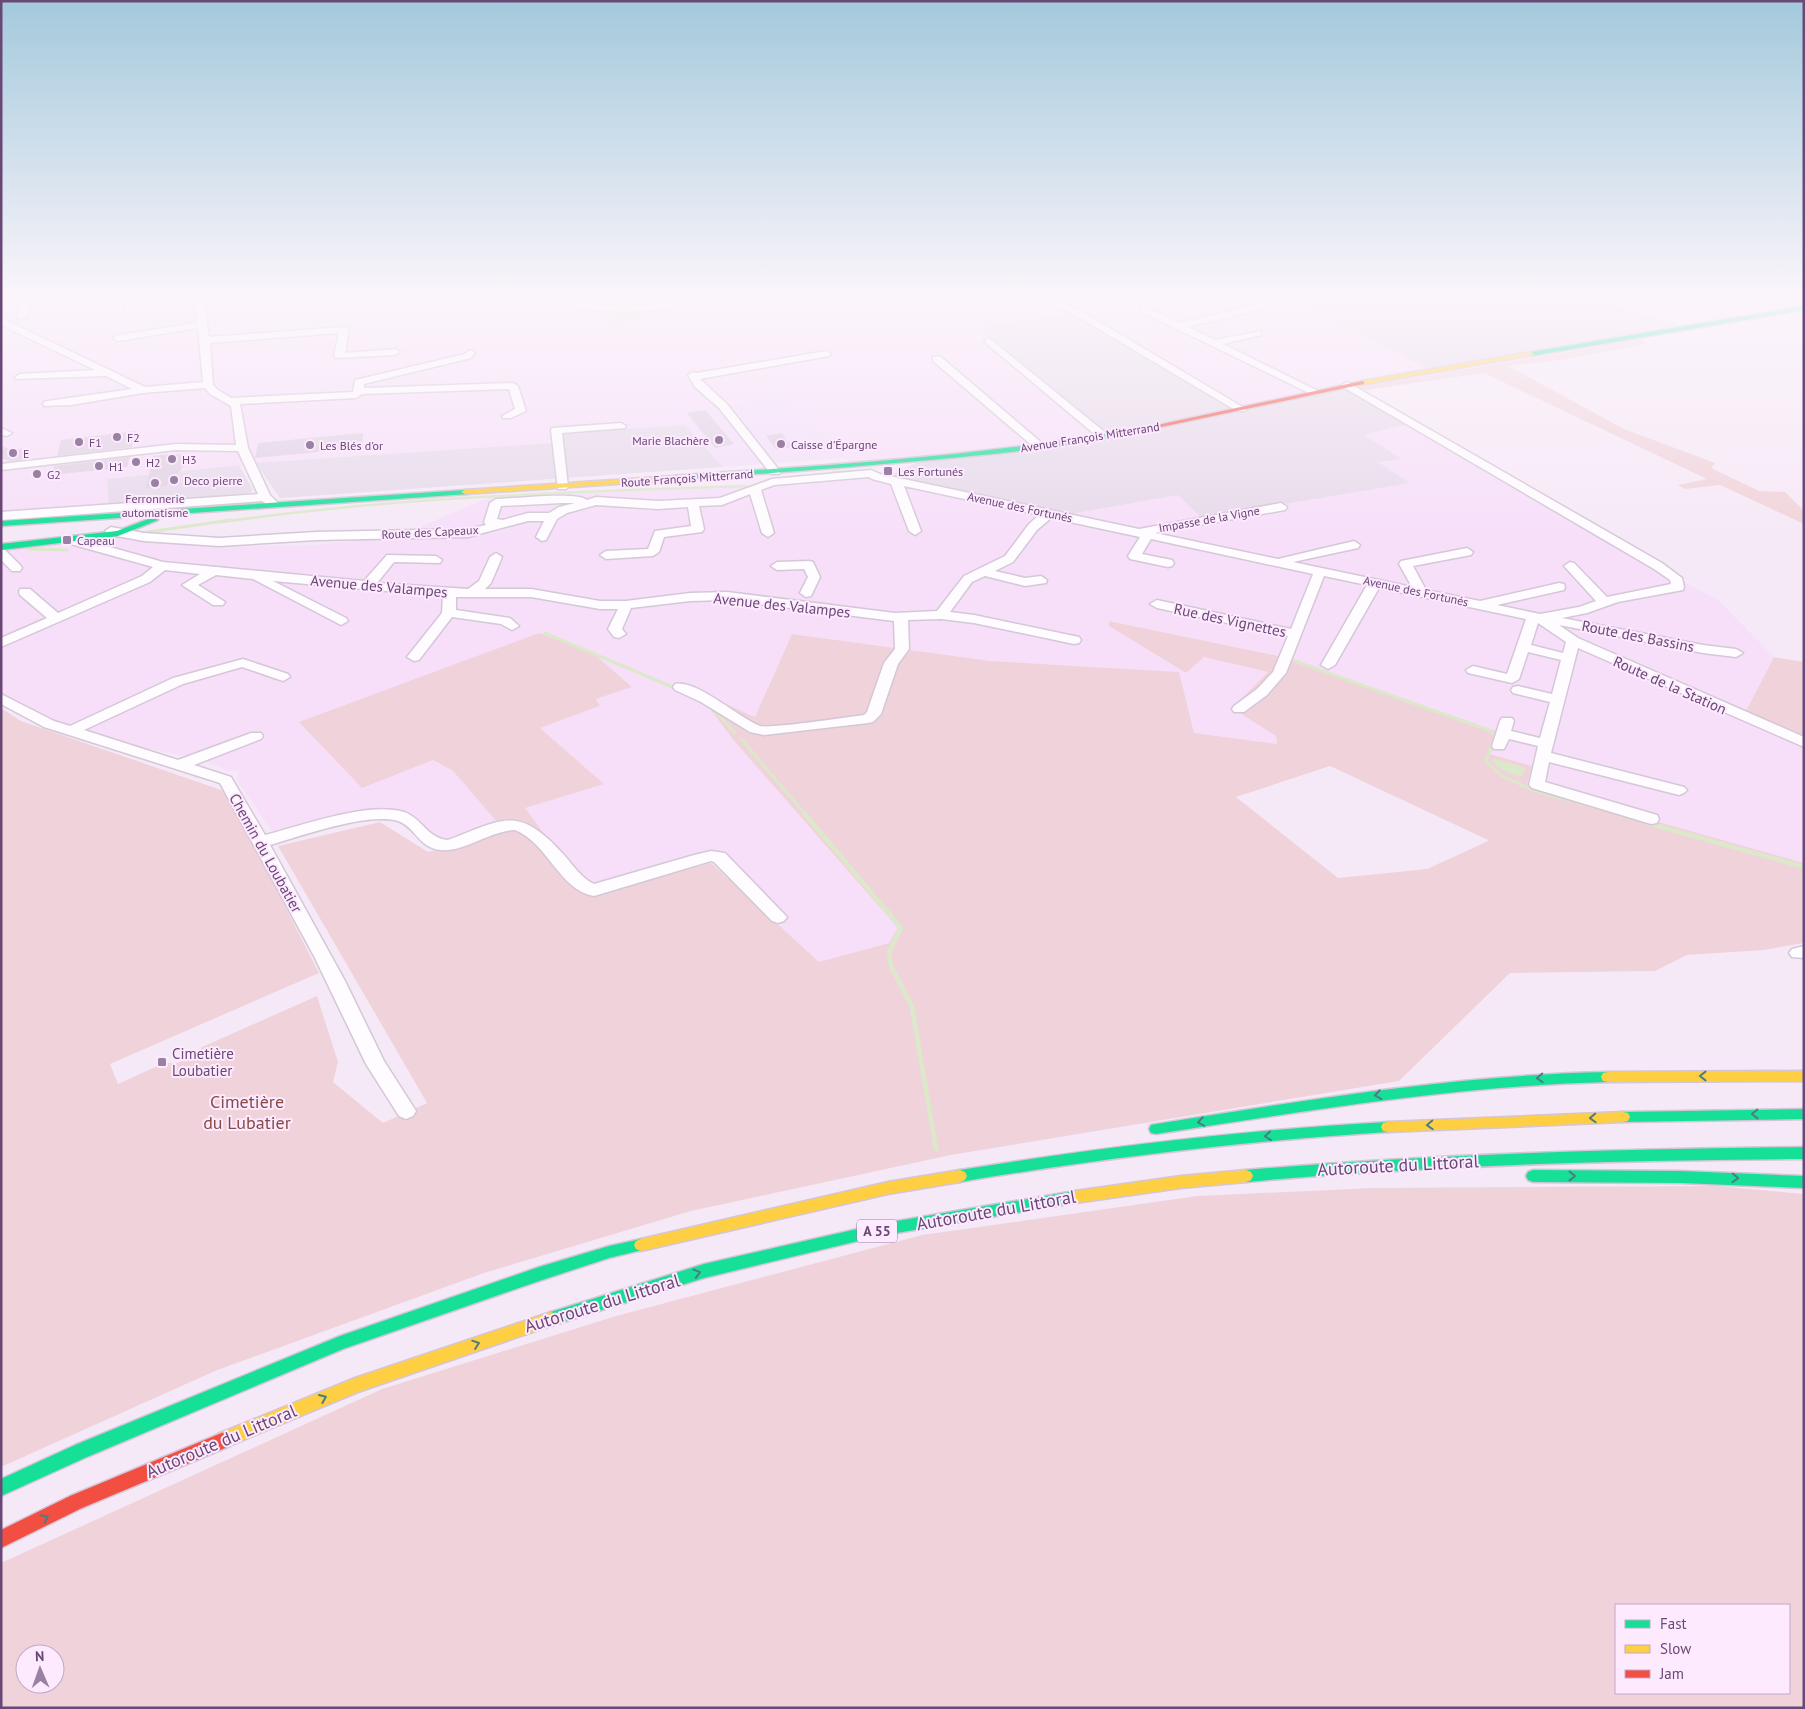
<svg xmlns="http://www.w3.org/2000/svg" width="1805" height="1709" viewBox="0 0 1805 1709" font-family="'PT Sans',sans-serif">
<style>
.residential{fill:#f7dff9}
.commercial{fill:#f3dffa}
.industrial{fill:#e7daea}
.green{fill:#f0d3da;fill-rule:evenodd}
.water{fill:#dbe8ca}
.lines{fill:none;stroke-linecap:round;stroke-linejoin:round}
.stream-far2{stroke:#dbe8ca;stroke-width:2.5}
.stream-far1{stroke:#dbe8ca;stroke-width:3}
.stream{stroke:#dbe8ca;stroke-width:4.5}
.building{fill:#e0d1e3}
.street-casing{stroke:#d4c7d7;stroke-width:3}
.fast-casing{stroke:#d4c5d7;stroke-width:3}
.slow-casing{stroke:#d4c5d7;stroke-width:3}
.jam-casing{stroke:#d4c5d7;stroke-width:3}
.street{fill:#fefcfe;fill-rule:evenodd}
.fast{fill:#16e098;fill-rule:evenodd}
.slow{fill:#ffcf43;fill-rule:evenodd}
.jam{fill:#f24e42;fill-rule:evenodd}
.oneway{stroke:#4c7d82}
.poi-dot{fill:#9a80a3;stroke:#feeaff;stroke-width:2}
.labels{text-anchor:middle;dominant-baseline:central;stroke-width:4;stroke-linejoin:round;paint-order:stroke}
.far-poi-label{font-size:12px;fill:#694876;stroke:#feeaff;text-anchor:start}
.far-street-label{font-size:12px;fill:#694876;stroke:#feeaff}
.shield{fill:#feeaff;stroke:#96799f;stroke-width:1}
.shield-label{font-size:14px;font-weight:bold;fill:#694876}
.street-label{font-size:15px;fill:#694876;stroke:#feeaff}
.poi-label{font-size:15px;fill:#694876;stroke:#feeaff;text-anchor:start}
.near-park-label{font-size:18px;fill:#884a45;stroke:#feeaff}
.near-street-label{font-size:18px;fill:#694876;stroke:#feeaff}
</style>
<rect width="100%" height="100%" fill="#f6e9f7"/>
<!-- residential -->
<path class="residential" d="M1,297h1271l18,8h18l123,66 -323,65 -249,29 -14,-7 -57,-64 -110,18 7,13 -123,8 -11,10 -295,20 -148,16 1,27 -108,10z
M1411,423l265,155 42,22 56,57 -29,56 59,29v122l-277,-79 4,-19 -41,-12 11,-21 -218,-76 -173,-36 -1,5 77,47 18,-16 64,15 9,72 -83,-11 -16,-61 -187,-11 -199,-27 -37,83 -74,-33 -5,3 -29,-12 51,24 9,6 28,37 163,186 -9,15 -70,19 -108,-99 -119,34 -68,-89 79,-24 -64,-56 61,-22 -4,-7 36,-12 -39,-34 -232,135 72,-28 20,11 45,51 -58,20 -24,-25 -20,-7 -35,3 -86,23 -38,-56 2,-9h-10l-29,-11 -129,-29 -70,-33v-151l116,-10 104,10 94,-2 83,-9 92,-39 313,-13 73,-7 189,38 113,-20 231,-13 -31,-20 23,-4 -38,-23z"/>
<!-- commercial -->
<path class="commercial" d="M788,394l57,64 -122,9 -38,-42 -7,-13z"/>
<!-- industrial -->
<path class="industrial" d="M1427,297h153l107,31 -256,43 -123,-66 35,-4 22,7z
M1076,312l165,97 106,-24 64,38 -47,12 38,24 -24,3 32,21 -208,35 -24,-23 -113,20 -178,-38 39,-19 181,-23 -127,-107z
M685,425l38,42 -443,31 -24,-35 295,-20 11,-10z
M239,465l14,25 -3,3 -141,13 -2,-27z"/>
<!-- green -->
<path class="green" d="M1642,339l5,5 -85,16 -54,6 116,63 91,34 -4,5 48,23 26,1 19,19v13l-84,-39 -35,4 -7,-4 29,-6 -223,-106 -119,17 -10,-2z
M1109,621l174,36 219,76 -12,21 42,12 -5,19 277,78v80l-40,7 -77,5 -32,16 -145,2 -111,108 -448,74 -260,56 -207,62 -269,98 -214,96v-759l20,13 206,71 92,181 -209,91 8,20 46,-21h13l8,-3 9,-4 8,-9 115,-51 21,66 -5,20 50,41 44,-20 -149,-257 102,-24 48,30 77,-21 -52,-60 -20,-11 -71,28 -63,-66 240,-89 54,20 39,34 -36,12 4,7 -60,22 64,56 -79,24 66,89 120,-34 108,99 70,-19 9,-15 -163,-186 -28,-37 -26,-21 74,33 37,-83 199,27 188,11 15,61 83,11 -1,-8 -44,-28 36,-36 -64,-15 -18,16 -77,-47zM1330,766l158,74v1l-61,28 -89,9 -102,-81z
M1774,657l30,5v78l-59,-27z
M1716,1186l88,8v514h-1803v-145l381,-174 234,-73 306,-81 275,-39 175,-8zM1616,1605h173v88h-173zM25,1654h30v30h-30z"/>
<!-- water -->
<path class="water" d="M608,312h36l4,8 -38,2z
M1495,759l28,8 2,2 -3,7c-11,0 -24,-7 -30,-16z"/>
<g class="lines">
<!-- stream-far2 -->
<path class="stream-far2" d="M833,472l20,-1
M678,483l11,-1
M222,522c174,-25 349,-30 524,-36"/>
<!-- stream-far1 -->
<path class="stream-far1" d="M141,533l90,-13
M28,549l39,1
M545,633l132,56
M1292,660l199,71 4,5 -9,25 16,15 33,15 88,24
M713,709l22,24
M741,739l65,76"/>
<!-- stream -->
<path class="stream" d="M805,814l96,114 -12,24 2,14 21,41 24,142
M1619,814l17,5
M1647,823l157,44"/>
</g>
<!-- building -->
<path class="building" d="M705,410l19,22 10,12 -19,4 -28,-35z
M136,431l-4,16 -75,9 4,-16z
M363,433l-1,15 -107,10 3,-15z
M782,433l10,14 -15,3 -11,-14z
M1,446l11,4 14,-2 -4,12 -13,1 -8,-3z
M171,454l23,1 -28,31 -20,2 7,-32z
M130,457l-3,10 -75,8 2,-9z"/>
<g class="lines">
<defs>
<path id="street" d="M23,297h9l-5,19 -5,3 -5,-3z
M115,297h10l-3,14h-6z
M194,297h9l6,40 135,-10 5,3 -4,23 50,-4 5,3 -5,3 -59,3 -2,-2 5,-23 -129,10 3,42 5,5 13,8 122,-6 2,-12 110,-26 5,-4 5,3 -4,5 -107,26v4l149,-5 5,3 8,25 -15,7h-8l-1,-2 13,-7 -6,-20 -147,5 -6,4 -116,6 8,44 22,47 9,9 -2,2h-8l-7,-5 -261,19v-8l257,-18 -20,-43 -62,-1 -175,20v-6l175,-20 60,1 -5,-39 -21,-12 -5,-6 -62,5 -72,12 -27,1 -1,-2 1,-2 4,-1 84,-12 -26,-13 -90,3 -1,-2 5,-3 75,-4 -94,-45v-7l144,69 58,-5 -5,-54 -80,13 -5,-3 5,-3 79,-12z
M536,297c29,0 59,9 88,9 36,0 71,-9 107,-9l-4,3c-33,5 -67,11 -101,12 -28,0 -57,-5 -85,-9l-3,-1z
M1034,297h13l32,13 167,99 -1,2h-8l-164,-97z
M1151,297h11l5,3v4l-16,5 29,14 75,-18 -14,-8h12l14,7v4l-79,19 27,13 46,-9v4l-38,9 97,48 -5,3 -4,-1 -171,-83v-4l16,-5z
M989,338l118,96 1,2 -1,2h-8l-113,-95 -2,-2z
M826,351l5,3 -2,2 -129,23 27,25 52,66 2,2 -2,2h-8l-52,-66 -24,-21 -7,-12 5,-3 4,1z
M937,356l4,1 102,87 2,2 -2,2h-8l-102,-87v-4z
M1347,382l315,181 20,15 2,9 -1,3 -65,12 -31,11 -25,5 141,27 33,4 7,4 -7,4 -33,-4 -144,-28 19,13 226,99v10l-226,-99 -27,105 133,34 3,3 -3,3 -5,2 -130,-33 -4,20 112,33 2,4 -2,4 -6,1 -119,-36 -3,-3 9,-39 -29,-7 -5,10h-10l-2,-3 8,-25 2,-3h10l2,3 -3,10 29,7 10,-36 -37,-9 -2,-3 2,-3 5,-1 34,8 9,-34 -33,-8 -9,27 -7,4 -44,-10 -2,-3 7,-4 34,8 19,-55 -147,-31 -44,77 -7,4 -7,-4 46,-80 -43,-9 -38,97 -19,22 -23,17h-10l-2,-3 2,-3 23,-17 16,-17 15,-36 -131,-28 -7,-4 7,-4 134,29 22,-55 -162,-35 -9,15 30,6 2,3 -2,3 -4,1 -38,-8 -2,-3 12,-19 -89,-19 -14,12 -24,32 -18,9 30,7 16,-2 6,4 -1,3 -21,3 -40,-10 -13,6 -22,30 24,3 100,21 5,1 2,3 -2,3 -5,1 -100,-21 -33,-4 -33,1 1,29 -11,15 -17,50 -8,8 -5,1 -104,12 -14,-3 -49,-30 -26,-12 -2,-3 2,-3c21,-5 64,34 85,42 9,3 88,-9 104,-11l3,-3 17,-49 11,-14 -1,-28 -167,-21 -37,1 -59,7 -9,21 4,5 -7,4 -5,-1 -6,-8 10,-20h-18l-69,-12h-75v13l54,8 9,8 -7,4 -11,-6 -49,-7 -33,43 -5,1 -7,-4 35,-44 1,-17 -170,-15 73,37 2,3 -7,4 -88,-46 -37,-4 -18,10 27,17 -2,3h-10l-31,-20 18,-11 -35,-4 -15,12 -149,65v-9l46,-20 -27,-23 -1,-3 1,-3h10l28,24 84,-37 11,-9 -86,-24 -2,-3 6,-4 92,26 201,19 23,-26 49,1 6,4 -2,3 -46,-1 -17,21 91,6 11,-8 11,-24 6,-4 6,4 -11,26 -6,6h46l69,12h26l64,-8 37,-1 168,21 42,-2 27,-35 41,-20 24,-32 10,-9 -135,-29 17,45 -6,4 -6,-4 -18,-47 -19,-5 -3,-2 -95,8 -13,5 13,43 -6,4 -6,-4 -12,-39 -28,11 -23,1 5,23 -2,3 -38,5 -5,15 -6,4 -47,3 -6,-4 6,-4 42,-2 7,-18 36,-5 -3,-19 -30,2 -62,-4 -29,8 -10,6 -11,21 -4,1 -6,-4 8,-16h-16l-60,16 -152,3 -97,6 -75,-5 -33,-6 -6,-4 6,-4 33,6 75,5 97,-6 152,-3 18,-4 -2,-3 6,-19 6,-4c16,0 82,-8 91,1l9,-3 62,4 62,-3 52,-19 99,-9 9,4 259,55 142,-26 6,4 -2,3 -130,23 123,26 76,-18 6,4 -2,3 -65,14 119,25 -13,-23 2,-3 66,-13 6,4 -2,3 -58,11 13,24 54,11 79,-18 5,1 1,3 -1,3 -67,15 43,9 39,-7 17,-6 -32,-35 6,-4 4,1 33,34 64,-13 -1,-4 -16,-11 -311,-182 -1,-2zM562,503h13l-16,4 -10,6h-21l-25,7 -6,-1 4,-13zM1538,623l28,19 -3,11 -32,-8z
M621,423l5,3 -1,2 -63,5 6,54 -2,2h-8l-7,-59 1,-2z
M1,428l11,5 -5,3 -6,-1z
M1,549l4,1 15,15 2,3 -2,3h-8l-11,-11z
M809,561l4,1 7,15 -9,19 -5,1 -6,-4 8,-16 -4,-8 -27,1 -6,-4 6,-4z
M243,659l45,15 2,3 -7,4 -41,-14 -59,17 -99,46 94,30 73,-27h10l2,3 -2,3 -67,26 37,12 34,58c36,-9 103,-34 139,-23 18,6 24,27 44,28 56,-21 70,-36 116,15 9,10 17,23 30,29l100,-29 17,-4 14,2 62,64 -3,4 -6,2 -6,-2 -58,-59 -3,-1 -117,35c-35,-6 -46,-53 -79,-66 -26,1 -50,22 -74,20 -23,-2 -25,-23 -43,-29 -30,-9 -97,15 -128,24l75,136 39,80 32,50 -3,5 -7,3 -7,-3 -33,-52 -52,-108 -94,-173 -176,-56 -43,-23v-10l53,27 16,5 103,-48z
M1804,946v12l-12,-1 -3,-4 3,-4z"/>
<path id="fast" d="M1804,306v4l-273,46 -3,-2 3,-2z
M1152,425l4,2 -1,2c-74,17 -150,24 -225,31 -90,8 -180,15 -271,21l-4,-2 4,-2c164,-12 331,-20 493,-52z
M465,490h3v4l-467,32v-5z
M151,518h3l4,2 -40,16 -117,14v-6l116,-13z
M1608,1072l5,1 2,4 -2,4 -5,1c-153,4 -302,29 -452,52l-5,-1 -2,-4 2,-4 5,-1c150,-24 300,-49 452,-52z
M1804,1109v10l-181,3 -5,-1 -2,-4 2,-4 5,-1z
M1388,1122l5,1 2,4 -2,4 -5,1c-144,9 -286,26 -428,50l-5,-2 -2,-4 2,-4 5,-2c142,-23 284,-40 428,-48z
M1804,1147v12c-187,1 -372,6 -558,23l-5,-2 -2,-4 2,-4 5,-2c186,-16 371,-21 558,-23z
M1533,1170l147,1 124,5v12l-124,-5 -147,-1 -5,-2 -2,-4 2,-4z
M1075,1191l5,2 2,4 -2,4 -5,2 -196,33 -175,42 -153,48 -5,-2 -3,-5 3,-5 5,-2 153,-48 175,-40z
M641,1239l5,2 2,4 -2,4 -37,9 -70,23 -196,68 -256,108 -86,39v-17l74,-34 265,-109 199,-69 70,-21z"/>
<path id="slow" d="M1531,352l3,2 -1,1 -171,30 -4,-2 4,-2z
M659,477h3v4l-197,13 -4,-2 4,-2z
M1804,1071v10l-196,1 -5,-1 -2,-4 2,-4 5,-1z
M1623,1112l5,1 2,4 -2,4 -5,1 -235,10 -5,-1 -2,-4 2,-4 5,-1z
M960,1170l5,2 2,4 -2,4 -5,2 -72,12 -247,57 -5,-2 -2,-4 2,-4 5,-2 247,-57z
M1246,1170l5,2 2,4 -2,4 -5,2 -65,6 -106,15 -5,-2 -2,-4 2,-4 5,-2 106,-15z
M551,1312l5,2 3,5 -3,5 -198,68 -134,56 -6,-2 -2,-6 2,-6 137,-56z"/>
<path id="jam" d="M1362,381l2,1v2l-212,45 -4,-2z
M224,1432l6,2 2,6 -2,6 -148,62 -81,40v-18l69,-34z"/>
</defs>
<!-- street casing -->
<use href="#street" class="street-casing"/>
<!-- fast casing -->
<use href="#fast" class="fast-casing"/>
<!-- slow casing -->
<use href="#slow" class="slow-casing"/>
<!-- jam casing -->
<use href="#jam" class="jam-casing"/>
<!-- street -->
<use href="#street" class="street"/>
<!-- fast -->
<use href="#fast" class="fast"/>
<!-- slow -->
<use href="#slow" class="slow"/>
<!-- jam -->
<use href="#jam" class="jam"/>
</g>
<!-- one-way arrows -->
<defs><path id="oneway-chevron" d="M-2-3.5L2.5 0L-2 3.5" fill="none" stroke-width="1.6" stroke-linecap="round" stroke-linejoin="round" transform="scale(1.25)"/></defs>
<g class="oneway">
<use href="#oneway-chevron" transform="translate(1703 1076) rotate(180)"/>
<use href="#oneway-chevron" transform="translate(1540 1078) rotate(177)"/>
<use href="#oneway-chevron" transform="translate(1378 1095) rotate(171)"/>
<use href="#oneway-chevron" transform="translate(1755 1114) rotate(179)"/>
<use href="#oneway-chevron" transform="translate(1593 1118) rotate(178)"/>
<use href="#oneway-chevron" transform="translate(1201 1122) rotate(171)"/>
<use href="#oneway-chevron" transform="translate(1430 1125) rotate(177)"/>
<use href="#oneway-chevron" transform="translate(1268 1136) rotate(175)"/>
<use href="#oneway-chevron" transform="translate(1572 1176)"/>
<use href="#oneway-chevron" transform="translate(1735 1178) rotate(2)"/>
<use href="#oneway-chevron" transform="translate(697 1273) rotate(-17)"/>
<use href="#oneway-chevron" transform="translate(476 1344) rotate(-19)"/>
<use href="#oneway-chevron" transform="translate(323 1398) rotate(-23)"/>
<use href="#oneway-chevron" transform="translate(45 1518) rotate(-26)"/>
</g>
<!-- sky -->
<linearGradient id="sky" x2="0" y2="1"><stop stop-color="#a3c9dc"/><stop offset="0.55" stop-color="#fbf5fb"/><stop offset="1" stop-color="#fbf5fb" stop-opacity="0"/></linearGradient>
<rect width="1805" height="537" fill="url(#sky)"/>
<!-- markers -->
<g class="poi-dot">
<circle cx="117" cy="437" r="5"/>
<circle cx="719" cy="440" r="5"/>
<circle cx="79" cy="442" r="5"/>
<circle cx="781" cy="444" r="5"/>
<circle cx="310" cy="445" r="5"/>
<circle cx="13" cy="453" r="5"/>
<circle cx="172" cy="459" r="5"/>
<circle cx="136" cy="462" r="5"/>
<circle cx="99" cy="466" r="5"/>
<rect x="883" y="466" width="10" height="10" rx="2.5"/>
<circle cx="37" cy="474" r="5"/>
<circle cx="174" cy="480" r="5"/>
<circle cx="155" cy="483" r="5"/>
<rect x="62" y="535" width="10" height="10" rx="2.5"/>
<rect x="157" y="1057" width="10" height="10" rx="2.5"/>
</g>
<g class="labels">
<!-- far-poi labels -->
<g class="far-poi-label">
<text x="127" y="437">F2</text>
<text x="709" y="440" text-anchor="end">Marie Blachère</text>
<text x="89" y="442">F1</text>
<text x="791" y="444">Caisse d'Épargne</text>
<text x="320" y="445">Les Blés d'or</text>
<text x="23" y="453">E</text>
<text x="182" y="459">H3</text>
<text x="146" y="462">H2</text>
<text x="109" y="466">H1</text>
<text x="898" y="471">Les Fortunés</text>
<text x="47" y="474">G2</text>
<text x="184" y="480">Deco pierre</text>
<text x="155" y="498" text-anchor="middle">Ferronnerie<tspan x="155" dy="14">automatisme</tspan></text>
<text x="77" y="540">Capeau</text>
</g>
<!-- far-street labels -->
<g class="far-street-label">
<text transform="translate(1090 437) rotate(-9)">Avenue François Mitterrand</text>
<text transform="translate(687 478) rotate(-4)">Route François Mitterrand</text>
<text transform="translate(1020 507) rotate(12)">Avenue des Fortunés</text>
<text transform="translate(1209 519) rotate(-10)">Impasse de la Vigne</text>
<text transform="translate(430 532) rotate(-3)">Route des Capeaux</text>
<text transform="translate(1416 591) rotate(12)">Avenue des Fortunés</text>
</g>
<!-- shield labels -->
<rect class="shield" x="857" y="1219.5" width="40" height="23" rx="4"/>
<g class="shield-label">
<text x="877" y="1231">A 55</text>
</g>
<!-- street labels -->
<g class="street-label">
<text transform="translate(379 586) rotate(5)">Avenue des Valampes</text>
<text transform="translate(782 605) rotate(6)">Avenue des Valampes</text>
<text transform="translate(1230 620) rotate(12)">Rue des Vignettes</text>
<text transform="translate(1638 636) rotate(11)">Route des Bassins</text>
<text transform="translate(1670 685) rotate(24)">Route de la Station</text>
<text transform="translate(266 853) rotate(61)">Chemin du Loubatier</text>
</g>
<!-- poi labels -->
<g class="poi-label">
<text x="172" y="1053">Cimetière<tspan x="172" dy="17">Loubatier</tspan></text>
</g>
<!-- near-park labels -->
<g class="near-park-label">
<text x="247" y="1101">Cimetière<tspan x="247" dy="21">du Lubatier</tspan></text>
</g>
<!-- near-street labels -->
<g class="near-street-label">
<text transform="translate(1398 1165) rotate(-3)">Autoroute du Littoral</text>
<text transform="translate(996 1210) rotate(-10)">Autoroute du Littoral</text>
<text transform="translate(602 1303) rotate(-17)">Autoroute du Littoral</text>
<text transform="translate(221 1441) rotate(-23)">Autoroute du Littoral</text>
</g>
</g>
<!-- border -->
<rect width="1805" height="1709" fill="none" stroke="#694876" stroke-width="5"/>
<!-- legend -->
<rect x="1615" y="1604" width="175" height="90" fill="#feeaff" stroke="#c2a9c8"/>
<rect x="1625" y="1620" width="25" height="8" fill="#16e098" stroke="#c2a9c8"/>
<text x="1660" y="1629" font-size="15" fill="#694876">Fast</text>
<rect x="1625" y="1645" width="25" height="8" fill="#ffcf43" stroke="#c2a9c8"/>
<text x="1660" y="1654" font-size="15" fill="#694876">Slow</text>
<rect x="1625" y="1670" width="25" height="8" fill="#f24e42" stroke="#c2a9c8"/>
<text x="1660" y="1679" font-size="15" fill="#694876">Jam</text>
<!-- north arrow -->
<g transform="translate(40 1669) rotate(358)"><circle r="24" fill="#feeaff" stroke="#c2a9c8"/>
<path d="M0-4L9 19L0 12L-9 19Z" fill="#9a80a3"/>
<text y="-8" font-size="14" font-weight="bold" text-anchor="middle" fill="#694876">N</text>
</g>
</svg>
